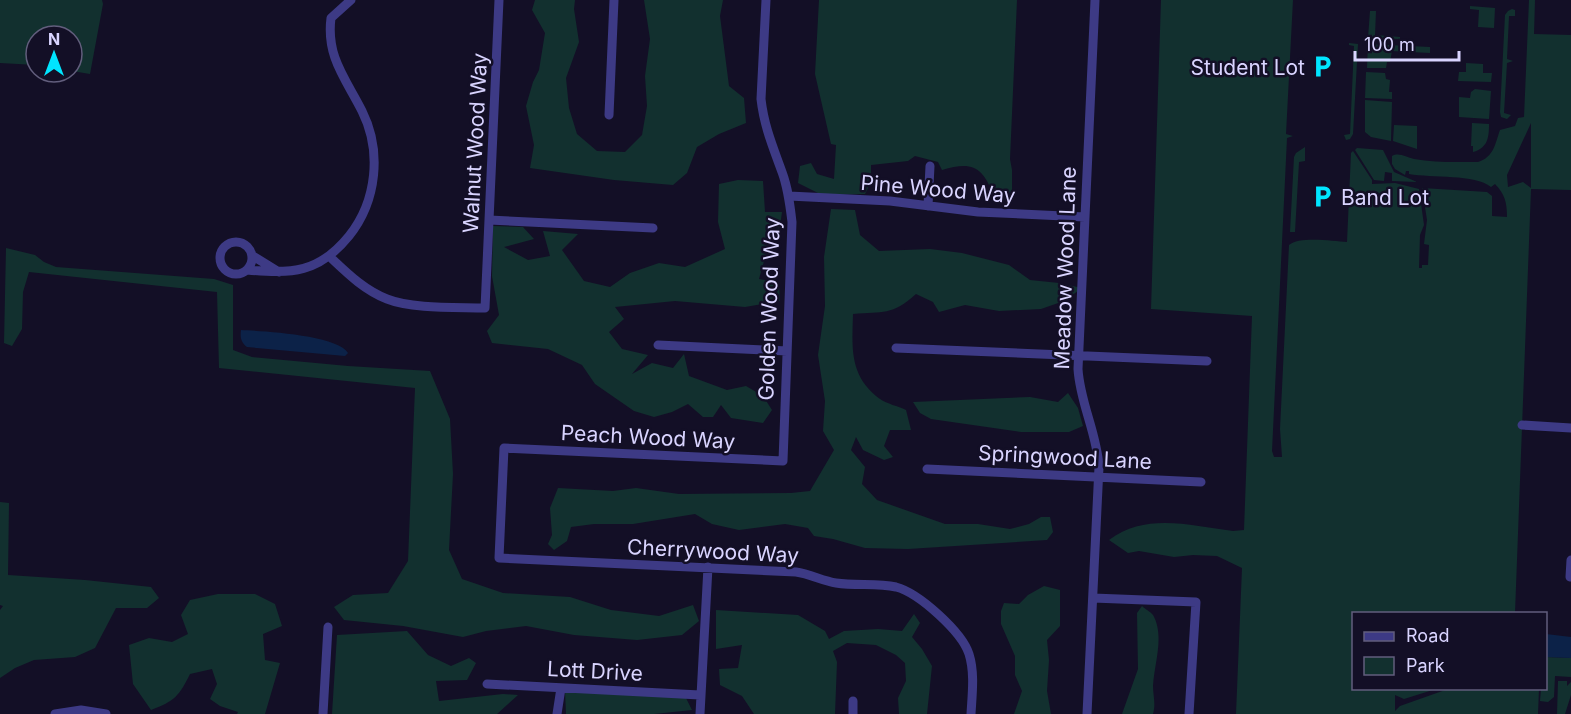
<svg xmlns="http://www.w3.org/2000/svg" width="1571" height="714" viewBox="0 0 1571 714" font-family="Inter,sans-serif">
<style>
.green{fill:#12302f;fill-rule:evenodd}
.water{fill:#0c2248}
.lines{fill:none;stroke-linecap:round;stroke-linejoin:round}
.minor{stroke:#3d3a85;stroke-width:9}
.labels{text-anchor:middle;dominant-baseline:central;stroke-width:5;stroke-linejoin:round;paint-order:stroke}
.poi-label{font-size:21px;fill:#d9d4ff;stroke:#130f26;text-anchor:end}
.street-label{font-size:21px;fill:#d9d4ff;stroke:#130f26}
</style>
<rect width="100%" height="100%" fill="#130f26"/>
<!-- green -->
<path class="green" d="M0,0h102l1,4 -13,70 -18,-3v-35h-36v29l-36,-2z
M535,0h40l-1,9 5,33 -13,36 3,30 8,26 20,17 28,1 17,-17 5,-29 -2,-30 5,-37 -6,-39h79l-3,16 9,70 15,12 2,25 -27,11 -22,13 -10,26 -14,12 -59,-5 -84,-12 4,-23 -8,-39 7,-24 6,-12 6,-37 -13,-23z
M819,0h198l-7,159 2,11v30l-18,-3c-11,-31 -22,-36 -52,-27l-4,-8 -23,-6 -7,5 -37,4v17l-6,12 -43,1 -24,-12 2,-17 11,-3 6,11 17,5 2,-34 -5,-1 -16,-70z
M1161,0h132l-7,134 7,2 -6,2 -15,313 2,6h8l-2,-28 9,-184c10,-9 44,-4 58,-3l4,-89 2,-2 19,29v4l23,-1 24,6 5,36 -4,10 -1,33h3v-3h6l1,-20 -5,-1 3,-24 -5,-32 65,4 5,4v20l15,1c0,-14 -2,-23 -12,-33l-4,3c-16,-13 -59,-9 -82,-13v-3h-3l-1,4 -10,-6 -3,-5v-8c7,-4 14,1 22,3 21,4 43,3 64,3 16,-5 17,-18 22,-32l15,-4 3,-8 6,-1 5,-117h6l-1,34 37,1v155l-40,-1 -16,424 -161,1v74l82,1 -32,10 -9,-4v16l5,-5 48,-17h91l-1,25h-302l6,-146 -25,-12 -24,-1 -19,2 -35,-6 -11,2 -19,-13c38,-28 81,-14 124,-9l11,-1 8,-214 -101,-7zM1531,123v65l-8,-6 -15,5 -1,-12z
M1470,6l25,2 -1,20 -16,-1 1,-17 -9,-1z
M1512,9l3,1v6h-6l-2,43 6,2 -6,2 -3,50 7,2 -4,4 -6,-2 -1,-5 5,-97 3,-4z
M1370,11h6l-1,24 25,2v2l-32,-1z
M1349,43l9,1 -5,90 -3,5 -4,1 -2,-5 6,-1 4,-88 -5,-1z
M1368,44l62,3v6l-38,-2 -2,11h-3l-1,6h-19z
M1466,63l17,1v9h9l-1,9 -33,-1 1,-9h7z
M1366,72l19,1 1,6 4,1 -1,12h3v7l-27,-1z
M1475,89l16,2 -2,28 -30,-2v-20l11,1 1,-6z
M1365,100l27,2 -1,39 -20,-4 -6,-5z
M1472,123l17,1c0,13 -1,24 -16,28v-6h-2z
M1394,125l23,1v23l-24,-8z
M1305,147v14l-6,1 -4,70h-5l4,-75 2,-4z
M1357,148l26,2 11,22 23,10 -25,-1v-8l-7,-1 -1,9 -10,-1 -19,-30z
M738,180l25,1 2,31h17l-4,29 -14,20 -5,18 20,4 1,18 -35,6 -70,-6 -60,6 9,12 -15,13 13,17 26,6 -16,19 20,-11 21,5 11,-14 5,22 38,14 19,-4 17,10 9,14 -9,13 -32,-5 -10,-13 -8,12h-10l-15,-13 -16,8 -18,5 -20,-6 -39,-27 -13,-19 -34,-16 -56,-6 -5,-12 12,-16 -7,-39 1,-50 30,1 11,12 -30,8 24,13 22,-4 -7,-25 35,3 -16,16 22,31 26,6 20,-14 29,-10 26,4 40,-18 -7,-27 1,-38z
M831,209l24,1 5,25 19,16 51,-2 32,4 47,12 21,15 29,3 23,5 -18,13 -23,8 -42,2 -34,-6 -26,7 -6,-10 -17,-8c-24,22 -33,17 -63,20 -1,34 -4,62 27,85 7,5 18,7 26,11l5,20h-21l-6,16 9,11 -9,3 -21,-10 -7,-13 -5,13 14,17 -3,17 15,16 68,24h33l32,5 19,-5 12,-7h9l3,15 -6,8 -139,9 -43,-1 -32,-9 -19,-3 -6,-8 -23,-4 -46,6 -27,-6 -17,-10 -62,10h-39l-23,3 -4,14 -13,9 -6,-6 4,-9 -2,-27 8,-20 55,3 23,-3 43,6 112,-1 19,-2 24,-41 -11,-19 2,-30 -7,-46 7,-49 -1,-49z
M6,248l29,7 9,7 12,5 158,12 19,6v65l19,7 96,9 82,5 20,48 3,55 -4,76 13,29 41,14 67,4 41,13 48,6 34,-11 6,16 -17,14 -45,5 -63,-5 -48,-9 -40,5 -23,6 -60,-11 -59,-6 -10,-13 19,-12 35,-2 20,-32 7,-173 -196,-20 -2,-76 -188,-20 -6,20 -1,37 -10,17 -8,-3z
M1068,393l10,15 5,18 -14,6h-48l-90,-13 -11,-6 -7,-11 117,-5 28,5z
M0,502l9,1 -1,72 77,5 66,7 8,11 -12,10h-31l-21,40 -20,9 -41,3 -19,8 -15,10v-68l3,-4 -3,-1z
M1044,586l16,4v36l-13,14 2,20 -2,31 4,23h-37l8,-23 -7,-16v-19l-14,-32v-13l3,-8 15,1 9,-9z
M218,594h37l20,10 7,22 -19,8 2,26 15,3 -15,51h-28l1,-2 -18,-6 -10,-7 7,-15 -5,-15 -22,5c-11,22 -15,27 -39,36l-18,-26 -4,-39 20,-7 23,4 16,-8 -7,-19 9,-15z
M1142,606c3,3 9,6 11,9 12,21 1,49 0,71 0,9 3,18 0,28h-31l16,-45 -1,-56z
M716,610l82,5 27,16 4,8 15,-8 34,-2 24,2 12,-17 6,9 -8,14 10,12 10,17 -5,48h-28l-1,-16 8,-17 -1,-18 -9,-8 -20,-10 -29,-2 -14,8 4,11 -2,52h-81l-12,-18 -22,-11 -1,-16 19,-1 4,-23 -26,4z
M407,631l21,24 23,11 18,-8 7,5 -9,17 -31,1 3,20 64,-7 15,1 -21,19h-165l5,-79z
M1546,657l25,1v19l-16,-1 -1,21 -6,5 -8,-1 1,-12 5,-1z
M1558,681h9v5l4,-4v13l-6,19h-8z
M565,691l121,7 6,12 -38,4h-88z"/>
<!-- water -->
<path class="water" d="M241,330c21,1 97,5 107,23l-3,3 -98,-9c-6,-5 -7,-9 -6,-17z
M1546,634l25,3v21l-25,-1z"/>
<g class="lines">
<!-- minor -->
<path class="minor" d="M766,0l-5,99c3,27 12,48 21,73 6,16 8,33 10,50l-9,239 -279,-13 -5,110 297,14c14,2 27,9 40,11 20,3 41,0 60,4 23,6 66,45 73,67 6,19 3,41 2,60
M609,115l5,-115
M789,196l101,5 88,11 107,5
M928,206l2,-40
M489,220l164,8
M220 258a16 16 0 1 1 32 0a16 16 0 1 1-32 0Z
M253,256l26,16
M330,257c17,16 34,33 57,42 25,10 70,8 98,9l14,-308
M247,270c45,4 72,3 102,-34 28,-35 33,-85 13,-125 -16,-32 -36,-54 -31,-93l20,-18
M658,345l129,6
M896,348l311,13
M1522,425l49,3
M927,469l274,13
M1570,577l1,-17
M1093,598l103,4 -7,112
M487,684l213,11
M55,714l26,-4 25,4
M323,714l5,-87
M557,714l4,-26
M700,714l8,-147
M853,714v-13
M1087,714l12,-247c-2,-34 -19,-64 -21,-98l17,-369"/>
</g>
<!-- icons -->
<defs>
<symbol id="parking-bare" viewBox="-9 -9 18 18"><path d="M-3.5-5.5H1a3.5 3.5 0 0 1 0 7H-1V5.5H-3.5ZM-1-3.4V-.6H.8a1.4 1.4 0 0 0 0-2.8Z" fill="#00e5ff" stroke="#130f26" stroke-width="2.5" paint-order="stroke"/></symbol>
</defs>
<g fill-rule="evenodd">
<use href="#parking-bare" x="1306" y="50" width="33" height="33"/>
<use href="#parking-bare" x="1306" y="180" width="33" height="33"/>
</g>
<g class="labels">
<!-- poi labels -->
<g class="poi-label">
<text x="1305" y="67">Student Lot</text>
<text x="1341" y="197" text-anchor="start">Band Lot</text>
</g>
<!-- street labels -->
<g class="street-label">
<text transform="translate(475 143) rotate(-87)">Walnut Wood Way</text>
<text transform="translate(938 189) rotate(5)">Pine Wood Way</text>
<text transform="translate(1065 268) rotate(-88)">Meadow Wood Lane</text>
<text transform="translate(769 309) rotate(-88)">Golden Wood Way</text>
<text transform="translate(648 437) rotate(3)">Peach Wood Way</text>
<text transform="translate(1065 457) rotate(3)">Springwood Lane</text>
<text transform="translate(713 551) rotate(3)">Cherrywood Way</text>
<text transform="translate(595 671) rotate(3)">Lott Drive</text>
</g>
</g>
<!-- legend -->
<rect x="1352" y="612" width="195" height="78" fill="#130f26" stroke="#625e7d" stroke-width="1.5"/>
<rect x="1364" y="632" width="30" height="9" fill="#3d3a85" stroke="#625e7d" stroke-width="1.5"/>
<text x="1406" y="642" font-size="18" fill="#d9d4ff">Road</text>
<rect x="1364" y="657" width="30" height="18" fill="#12302f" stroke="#625e7d" stroke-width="1.5"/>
<text x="1406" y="672" font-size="18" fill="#d9d4ff">Park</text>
<!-- north arrow -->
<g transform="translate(54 54)"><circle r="28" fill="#130f26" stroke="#625e7d" stroke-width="1.5"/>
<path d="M0-4.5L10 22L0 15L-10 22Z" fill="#00e5ff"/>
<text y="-9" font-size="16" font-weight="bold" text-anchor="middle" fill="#d9d4ff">N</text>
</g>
<!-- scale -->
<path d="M1355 51v9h104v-9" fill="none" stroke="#d9d4ff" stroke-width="3"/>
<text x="1364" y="51" font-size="18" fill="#d9d4ff" stroke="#130f26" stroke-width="4.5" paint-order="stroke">100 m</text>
</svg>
